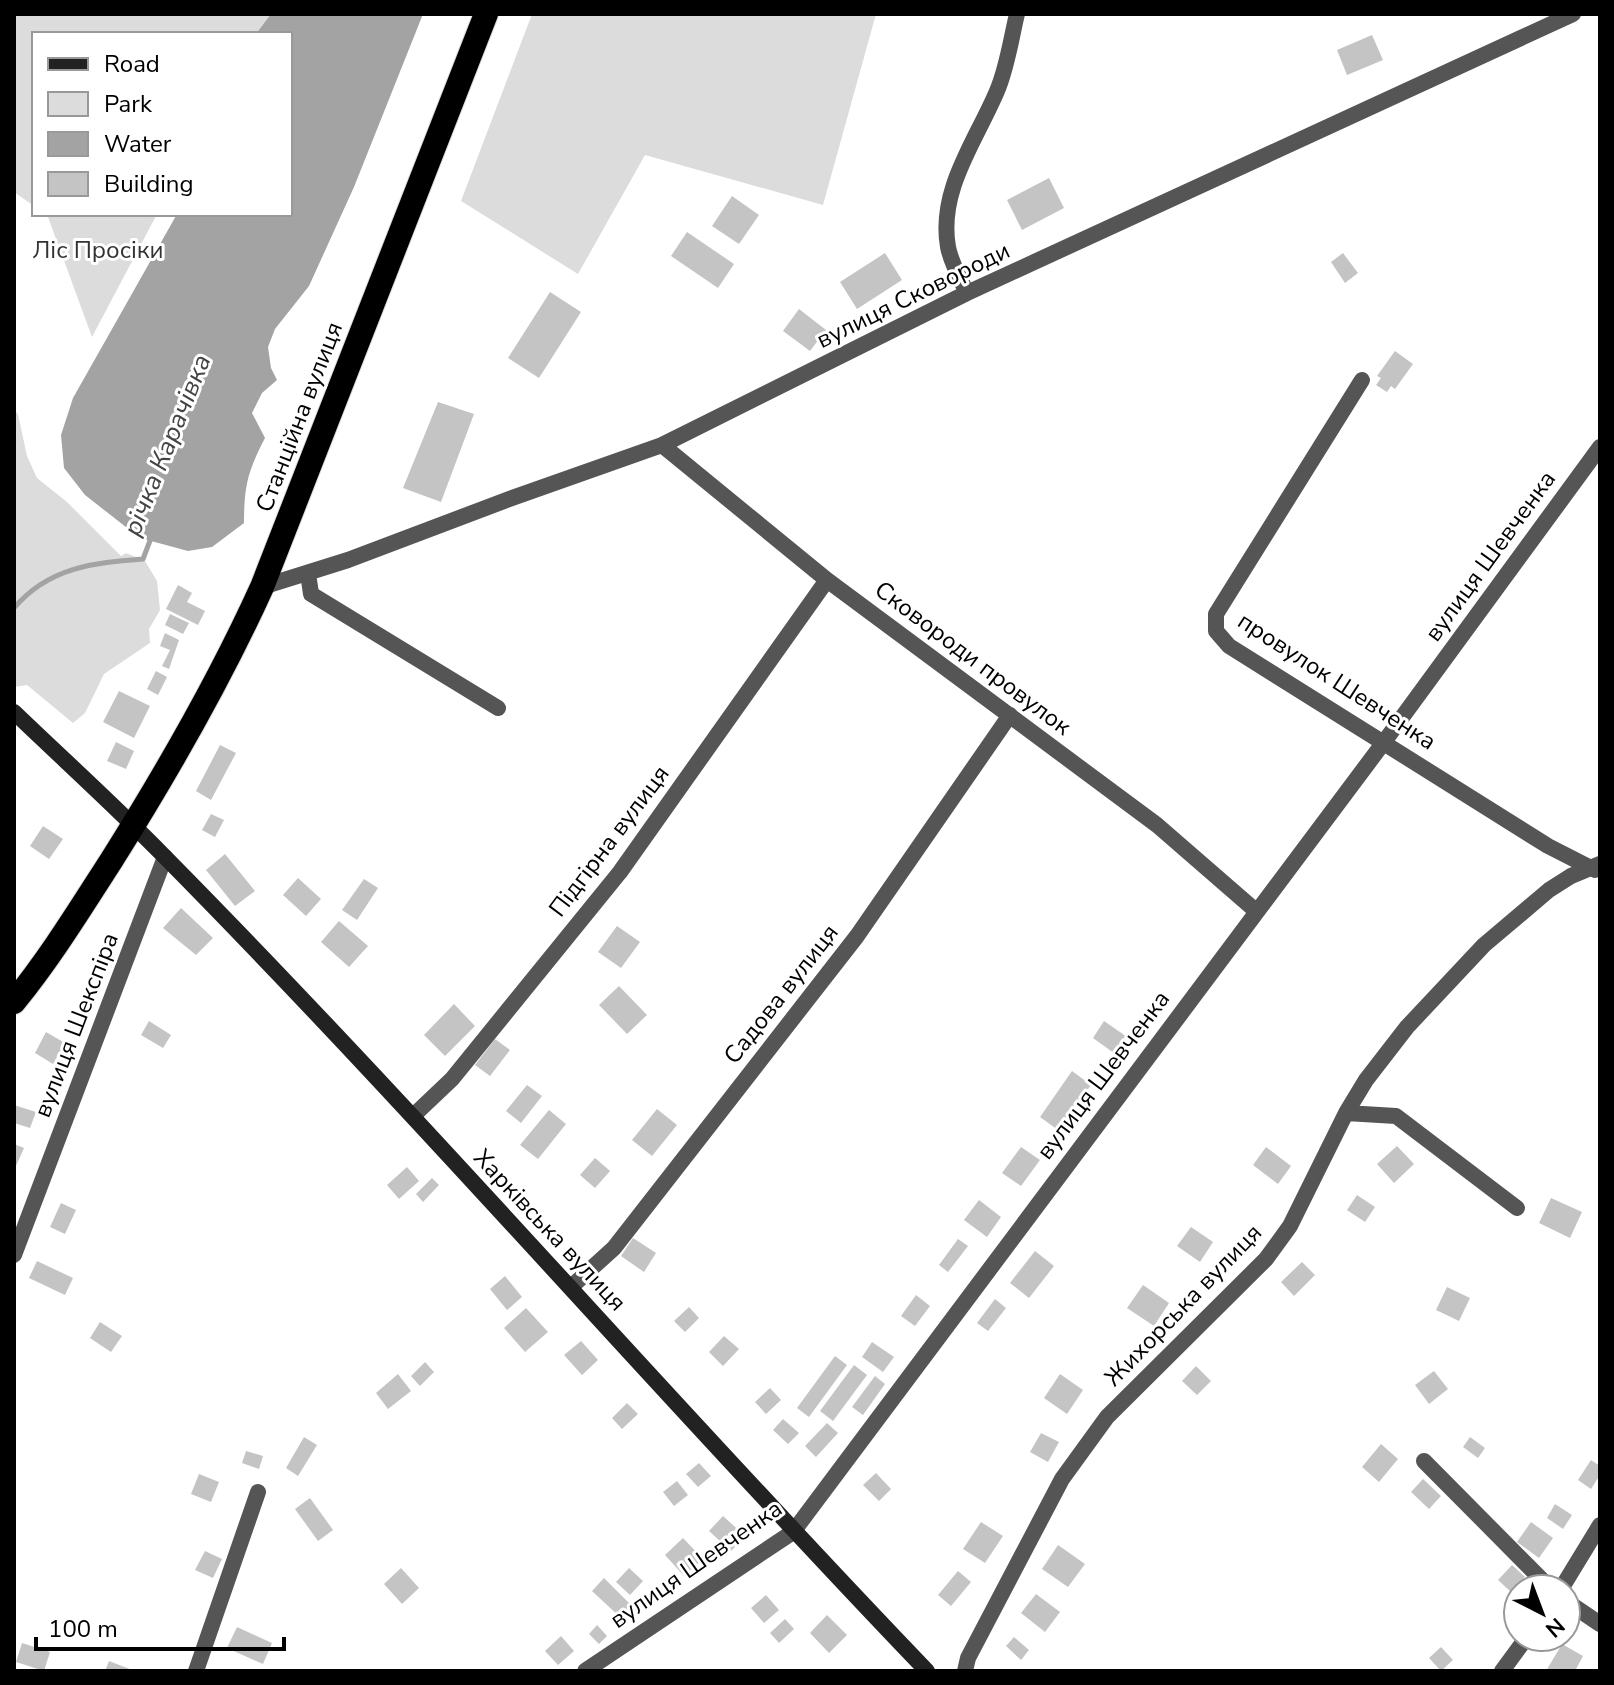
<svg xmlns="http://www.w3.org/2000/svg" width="1614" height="1685" viewBox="0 0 1614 1685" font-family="'Nunito Sans',sans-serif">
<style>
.green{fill:#dcdcdc}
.water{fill:#a3a3a3}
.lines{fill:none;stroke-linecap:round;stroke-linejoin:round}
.stream{stroke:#a3a3a3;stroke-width:5}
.building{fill:#c4c4c4}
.highway-casing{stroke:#dbdbdb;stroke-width:26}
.street{stroke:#555;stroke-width:16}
.secondary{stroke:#222;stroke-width:16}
.highway{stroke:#000;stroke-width:24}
.labels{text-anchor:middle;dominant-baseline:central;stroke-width:6;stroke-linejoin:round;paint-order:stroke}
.park-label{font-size:24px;fill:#333;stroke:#fff}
.street-label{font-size:24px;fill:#000;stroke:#fff}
.water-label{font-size:26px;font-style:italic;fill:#444;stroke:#fff}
</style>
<rect width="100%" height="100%" fill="#fff"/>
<!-- green -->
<path class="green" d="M14,14h259l-13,20h-226v172l-20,-14z
M532,14h344l-53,191 -178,-50 -67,119 -117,-73z
M45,214h112l-65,123 -44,-120z
M14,410l4,4 9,42 10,22 30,24 54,54 5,-3 19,8 12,20 3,29 -11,19 1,14 -46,31 -19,39 -12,10 -46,-38 -13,2z"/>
<!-- water -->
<path class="water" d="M271,14h152l-69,173 -45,99 -34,43 -7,18 3,21 6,12 -15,13 -10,20 13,25c-17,33 -21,47 -21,85l-32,24 -24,4 -48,-13 -55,-43 -21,-27 -3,-33 12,-37 104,-184h113v-180h-34z"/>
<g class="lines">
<!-- stream -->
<path class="stream" d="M14,608c35,-41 79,-45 129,-49l8,-21"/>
</g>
<!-- building -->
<path class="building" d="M1372,35l11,25 -36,15 -10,-25z
M1049,178l15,30 -42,22 -15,-30z
M732,196l27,19 -20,29 -27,-18z
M687,232l47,32 -16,24 -47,-32z
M885,253l17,27 -45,29 -17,-27z
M1343,253l15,20 -13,10 -14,-21z
M550,292l31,20 -42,66 -31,-20z
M799,309l27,21 -16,21 -27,-20z
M1395,351l18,13 -18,25 -4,-3 -4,6 -11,-7 5,-7 -4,-2z
M438,402l36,12 -33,88 -38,-14z
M178,585l14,8 -5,9 18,9 -7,14 -32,-16z
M170,614l19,9 -6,11 -18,-9z
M165,633l14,7 -10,29 -7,-3 8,-16 -10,-4z
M156,671l11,6 -9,18 -11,-6z
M119,691l31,15 -16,32 -31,-16z
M116,742l18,9 -8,18 -19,-8z
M220,745l16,8 -25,47 -15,-9z
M211,814l13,6 -9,17 -13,-7z
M43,826l20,13 -14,20 -19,-13z
M225,854l30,37 -20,15 -29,-36z
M298,878l23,21 -15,17 -23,-21z
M364,879l14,9 -21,32 -15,-10z
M181,908l32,30 -17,17 -33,-27z
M339,921l29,25 -19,21 -28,-25z
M617,926l23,16 -19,26 -23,-16z
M619,986l28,29 -20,19 -28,-29z
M454,1004l21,22 -30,30 -21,-21z
M149,1021l22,14 -8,13 -22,-13z
M1104,1021l26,18 -12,17 -25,-18z
M46,1032l19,11 -12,21 -18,-11z
M495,1039l15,11 -20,26 -15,-11z
M1072,1071l19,14 -33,45 -18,-13z
M527,1085l15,11 -21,27 -15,-12z
M14,1105l22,7 -6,16 -16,-5z
M657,1109l20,16 -25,31 -20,-16z
M549,1110l17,14 -28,35 -18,-14z
M14,1144l10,4 -8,18 -2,-1z
M1397,1146l17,18 -20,19 -17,-19z
M1021,1147l19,13 -19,26 -19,-13z
M1266,1147l25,19 -13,18 -25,-19z
M595,1158l15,13 -15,17 -15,-13z
M407,1167l12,14 -20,18 -12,-14z
M432,1178l7,7 -16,17 -7,-8z
M1357,1195l18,12 -10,15 -18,-12z
M1551,1198l31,14 -12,26 -31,-15z
M979,1200l22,17 -14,20 -23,-17z
M61,1203l15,7 -11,24 -15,-7z
M1191,1227l22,15 -13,20 -23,-16z
M633,1238l23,15 -12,19 -23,-16z
M958,1239l10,7 -20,26 -9,-7z
M1035,1251l19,15 -25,32 -19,-15z
M37,1261l36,17 -8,17 -36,-17z
M1302,1262l13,13 -21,21 -13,-14z
M505,1276l17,21 -15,13 -17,-21z
M1143,1285l26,18 -15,23 -27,-18z
M1447,1287l23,11 -11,23 -23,-11z
M916,1295l14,11 -15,20 -14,-10z
M995,1299l11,9 -18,23 -11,-8z
M689,1307l10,11 -14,14 -11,-11z
M526,1308l22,24 -23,20 -21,-24z
M100,1322l22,14 -11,16 -21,-14z
M724,1336l15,13 -16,17 -14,-14z
M581,1341l17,19 -16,15 -18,-20z
M872,1342l22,15 -11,15 -21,-15z
M835,1356l12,9 -38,52 -12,-9z
M425,1362l9,10 -14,14 -9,-10z
M854,1365l13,10 -34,46 -13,-10z
M1196,1366l15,15 -14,14 -15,-14z
M1434,1371l14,18 -19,15 -14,-19z
M398,1374l13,17 -23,18 -12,-16z
M1060,1374l23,16 -16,24 -23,-16z
M875,1376l10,8 -22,31 -11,-8z
M770,1388l11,12 -15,14 -11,-12z
M627,1403l11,11 -16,15 -10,-11z
M783,1419l16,14 -11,11 -15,-14z
M827,1423l11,10 -22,24 -11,-11z
M1041,1433l18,9 -11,20 -18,-10z
M304,1437l13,8 -19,31 -12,-8z
M1470,1437l15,11 -7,10 -15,-11z
M1381,1444l17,15 -19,23 -17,-15z
M246,1451l17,5 -4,13 -17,-6z
M1591,1460l9,6v9l-9,14 -13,-9z
M699,1463l12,13 -13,11 -12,-13z
M876,1473l15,16 -12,12 -16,-16z
M199,1474l20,8 -8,20 -20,-8z
M1423,1479l18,17 -12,13 -18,-17z
M677,1481l11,14 -14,11 -11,-14z
M310,1498l23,32 -15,11 -23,-32z
M1555,1504l17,11 -9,14 -16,-11z
M723,1516l22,20 -14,15 -22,-20z
M981,1522l22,14 -18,27 -22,-14z
M1531,1522l22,16 -14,20 -22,-16z
M683,1538l20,21 -19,17 -19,-21z
M1058,1545l27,19 -17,23 -26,-18z
M205,1551l17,8 -9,19 -18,-8z
M1512,1565l13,12 -14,15 -13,-12z
M401,1568l18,20 -17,16 -18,-20z
M629,1568l14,13 -13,14 -14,-13z
M958,1571l13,11 -20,24 -13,-11z
M604,1578l29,29 -11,12 -30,-28z
M1036,1594l24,18 -15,20 -24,-19z
M766,1595l13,15 -15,13 -13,-15z
M827,1615l20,20 -18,18 -19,-20z
M785,1619l9,10 -15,14 -9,-10z
M597,1625l10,11 -8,8 -10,-10z
M237,1627l35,16 -9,21 -36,-16z
M561,1636l13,15 -16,14 -13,-14z
M1014,1637l15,13 -8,10 -15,-14z
M22,1643l28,9 -6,19 -28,-9z
M1562,1644l21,12 -8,15h-29z
M1441,1647l12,13 -12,11 -12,-13z
M109,1661l26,10h-30z"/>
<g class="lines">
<defs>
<path id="highway" d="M14,1002c36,-44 66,-93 97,-141 56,-89 108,-179 151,-274l224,-573"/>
</defs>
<!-- highway casing -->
<use href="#highway" class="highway-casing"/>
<!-- street -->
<path class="street" d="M967,293c-7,-15 -16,-30 -19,-46 -10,-57 28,-106 49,-156 10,-23 14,-52 20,-77
M1362,380l-146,234v17l13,15 319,200 47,24
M662,445l165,135 330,245 99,86
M308,573l3,21 187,114
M262,587l86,-27 164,-62 150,-53 305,-152 606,-279
M1346,1113l50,3 121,92
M413,1116l39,-37 168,-207 207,-292
M14,1255l151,-398
M571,1287l43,-39 243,-312 153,-221
M1424,1461l127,128
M1561,1589l39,-64
M1566,1601l34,23
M196,1671l62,-179
M585,1671l208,-139 591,-790 216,-295
M965,1671l3,-13 94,-179 45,-62 159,-158 24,-33 56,-113 20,-33 41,-53 77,-82 65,-55 22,-14 29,-12
M1502,1671l25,-34"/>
<!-- secondary -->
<path class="secondary" d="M14,712c50,48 101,94 149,143 262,265 506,548 764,816"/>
<!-- highway -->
<use href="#highway" class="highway"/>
</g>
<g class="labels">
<!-- park labels -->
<g class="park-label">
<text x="98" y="250">Ліс Просіки</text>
</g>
<!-- street labels -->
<g class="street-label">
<text transform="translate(913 295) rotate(-26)">вулиця Сковороди</text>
<text transform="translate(299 417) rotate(-69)">Станційна вулиця</text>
<text transform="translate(1490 556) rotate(-54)">вулиця Шевченка</text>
<text transform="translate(973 658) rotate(37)">Сковороди провулок</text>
<text transform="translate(1337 681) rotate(33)">провулок Шевченка</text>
<text transform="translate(609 841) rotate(-53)">Підгірна вулиця</text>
<text transform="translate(781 994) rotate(-52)">Садова вулиця</text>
<text transform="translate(76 1025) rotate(-69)">вулиця Шекспіра</text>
<text transform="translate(1103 1075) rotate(-53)">вулиця Шевченка</text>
<text transform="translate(550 1230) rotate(47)">Харківська вулиця</text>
<text transform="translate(1183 1305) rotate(-46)">Жихорська вулиця</text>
<text transform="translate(696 1564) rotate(-35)">вулиця Шевченка</text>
</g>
<!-- water labels -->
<g class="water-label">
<text transform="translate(167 445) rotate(-68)">річка Карачівка</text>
</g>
</g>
<!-- border -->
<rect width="1614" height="1685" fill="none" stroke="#000000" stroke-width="32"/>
<!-- legend -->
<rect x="32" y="32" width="260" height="184" fill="#ffffff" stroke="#999999" stroke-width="2"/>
<rect x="48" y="58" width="40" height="12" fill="#222222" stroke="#999999" stroke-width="2"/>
<text x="104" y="72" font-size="24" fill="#000000">Road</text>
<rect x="48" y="92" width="40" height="24" fill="#dcdcdc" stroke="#999999" stroke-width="2"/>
<text x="104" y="112" font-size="24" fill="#000000">Park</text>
<rect x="48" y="132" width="40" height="24" fill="#a3a3a3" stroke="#999999" stroke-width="2"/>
<text x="104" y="152" font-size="24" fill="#000000">Water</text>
<rect x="48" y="172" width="40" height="24" fill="#c4c4c4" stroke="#999999" stroke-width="2"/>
<text x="104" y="192" font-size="24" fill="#000000">Building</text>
<!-- north arrow -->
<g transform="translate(1542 1613) rotate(138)"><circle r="38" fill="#ffffff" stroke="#999999" stroke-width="2"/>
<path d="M0-6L14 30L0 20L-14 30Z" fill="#000000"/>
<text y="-12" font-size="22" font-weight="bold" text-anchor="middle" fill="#000000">N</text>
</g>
<!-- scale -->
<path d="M36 1637v12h248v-12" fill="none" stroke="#000000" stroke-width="4"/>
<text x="48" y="1637" font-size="24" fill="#000000" stroke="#ffffff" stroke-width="6" paint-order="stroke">100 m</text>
</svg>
